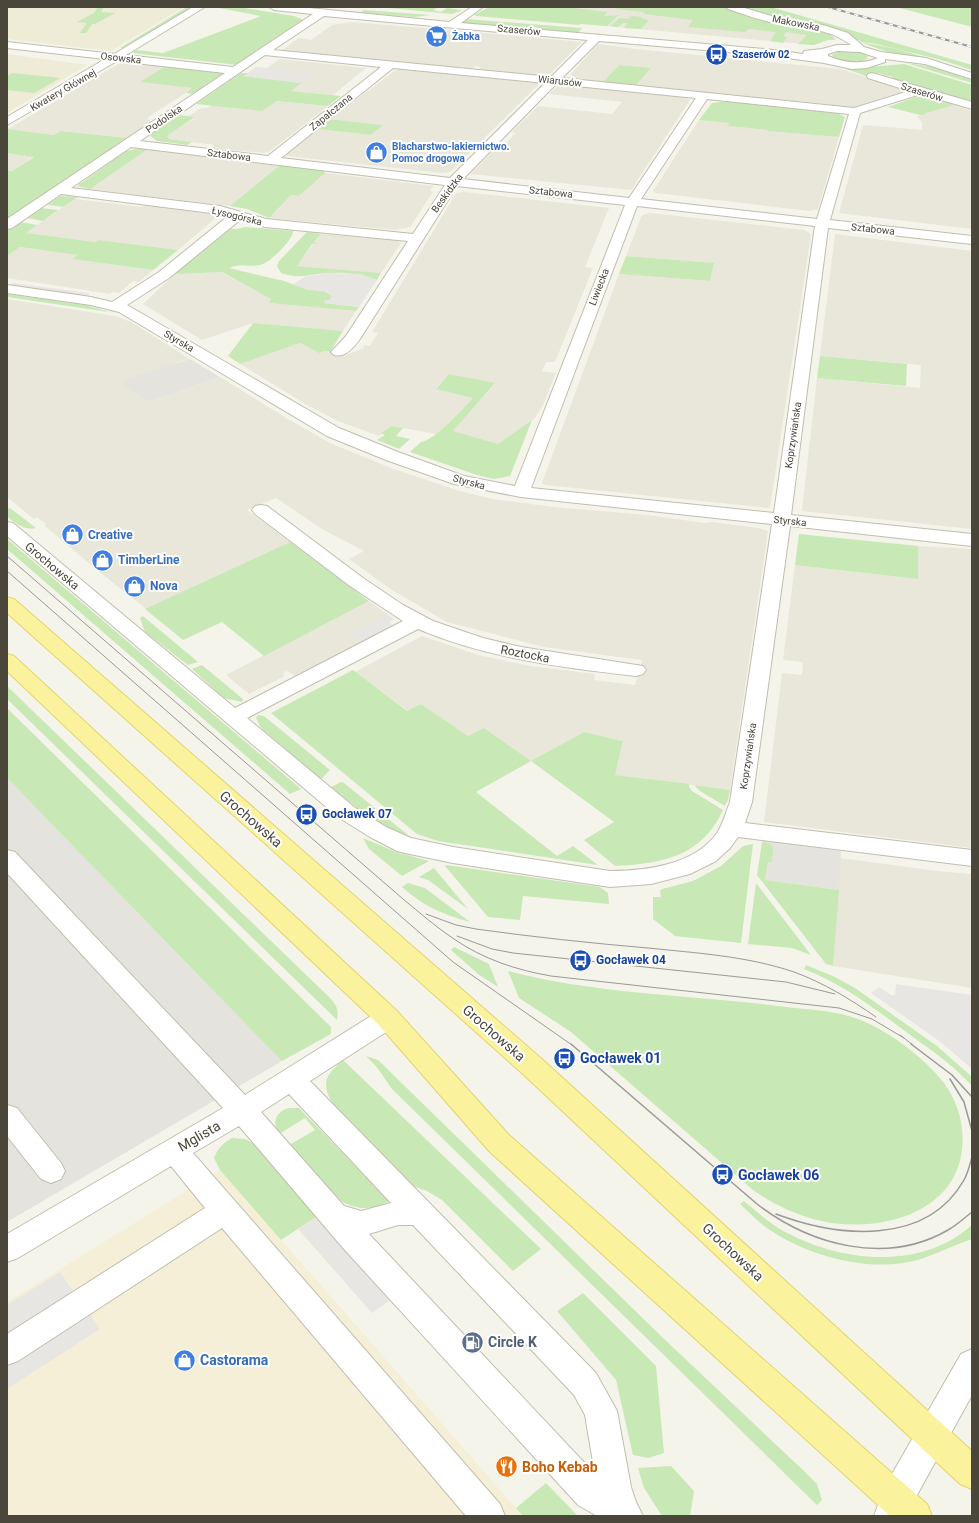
<svg xmlns="http://www.w3.org/2000/svg" width="979" height="1523" viewBox="0 0 979 1523" font-family="Roboto,sans-serif">
<style>
.residential{fill:#e9e7da}
.commercial{fill:#f6efd8}
.industrial{fill:#e5e3dd}
.education{fill:#eeebd6}
.green{fill:#c8e8b6}
.parking{fill:#e7e6e2}
.lines{fill:none;stroke-linecap:round;stroke-linejoin:round}
.minor-casing{stroke:#c1beae;stroke-width:2}
.major-casing{stroke:#e1d46e;stroke-width:2}
.minor{fill:#fff;fill-rule:evenodd}
.major{fill:#fbf29e;fill-rule:evenodd}
.tram-far1{stroke:#999;stroke-width:1}
.tram{stroke:#999;stroke-width:1.5}
.rail-casing{stroke:#999;stroke-width:2}
.rail{stroke:#fff;stroke-width:1.5;stroke-dasharray:4.5;stroke-linecap:butt}
.labels{text-anchor:middle;dominant-baseline:central;stroke-width:4;stroke-linejoin:round;paint-order:stroke}
.far-street-label{font-size:10px;fill:#4a4639;stroke:#fff}
.far-shop-label{font-size:10px;font-weight:bold;fill:#366cbe;stroke:#fff;text-anchor:start}
.far-transit-label{font-size:10px;font-weight:bold;fill:#164399;stroke:#fff;text-anchor:start}
.shop-label{font-size:12px;font-weight:bold;fill:#366cbe;stroke:#fff;text-anchor:start}
.street-label{font-size:12px;fill:#4a4639;stroke:#fff}
.transit-label{font-size:12px;font-weight:bold;fill:#164399;stroke:#fff;text-anchor:start}
.near-street-label{font-size:14px;fill:#4a4639;stroke:#fff}
.near-transit-label{font-size:14px;font-weight:bold;fill:#164399;stroke:#fff;text-anchor:start}
.near-service-label{font-size:14px;font-weight:bold;fill:#4e5e75;stroke:#fff;text-anchor:start}
.near-shop-label{font-size:14px;font-weight:bold;fill:#366cbe;stroke:#fff;text-anchor:start}
.near-food-label{font-size:14px;font-weight:bold;fill:#c56008;stroke:#fff;text-anchor:start}
</style>
<rect width="100%" height="100%" fill="#f5f4eb"/>
<!-- residential -->
<path class="residential" d="M524,7h202l104,31 -16,7 -275,-25z
M352,22l178,15 52,5 -33,33 -7,1 -63,-7 2,-2 -6,-1 -3,2 -21,-1 -169,-17 17,-12 12,2 21,-15z
M598,44l37,5 205,20 68,21 -55,17 -217,-22 14,-16 -31,-4 -16,17 -28,-3 -3,-2v-2h-2z
M280,59l86,9 -33,27 -42,-4 9,-8 -56,-7 12,-9 11,1z
M125,62l41,4 -25,16 52,6 -46,30 4,3 -24,17 -65,-7 -8,4 -46,-6 112,-66z
M402,69l133,12 5,2 -90,89 -8,1 -155,-17 -1,-2 31,-25 54,6 11,-10 -52,-6 66,-49z
M569,84l113,12 8,4 -59,90 -161,-16 22,-22h5l19,-19 -4,-1 26,-26 74,8 10,-12 -73,-8 8,-8z
M277,101l51,5 -45,35 -13,10 -6,2 -53,-5 3,-3 -45,-6 -2,-3 28,-18 -6,-2 12,-8h6l5,-3 50,6z
M954,105l18,6v118l-133,-16 24,-88 59,5v-8l-6,-6 9,-1 -3,-1z
M699,120l31,3 -1,3 39,4v1l71,6 -21,72 -8,2 -154,-18 -3,-2z
M148,149l132,16 -50,41 -140,-17z
M7,153l27,3 -22,15 -5,-1z
M325,173h1l108,13 -4,4 3,2 -23,35 -15,3 -126,-12 22,-23 8,1z
M464,192l145,16 -24,59 8,1 -38,94h-9l-4,9 14,2 -13,32 -8,13 -37,26 -46,-13 43,-47 -46,-10 -13,14 37,10 -31,31 -6,5 -44,-8 -13,10 -41,-15 -31,-16 -67,-41 60,-21 19,10 6,-2 21,4 18,-7 -1,-3 7,1 8,-13 -6,-1 74,-122 10,-17z
M75,199l67,8 3,-2 58,8 11,2 3,2 -39,33 -79,-10 -4,2 -70,-9z
M650,213l154,17 7,4 -41,274 -225,-23 -3,-2 77,-209 91,7 4,-18 -88,-7 16,-41z
M321,234l74,6 6,3 -20,30 -85,-7z
M835,234l137,17v278l-170,-18 15,-133 103,10 1,-23 -101,-9z
M20,247l59,8 -5,4 79,11 -14,12 -6,-1 -14,12 -7,-1 -2,2 -103,-16v-22z
M221,272l50,27 -2,4 87,8 -13,20 -90,-8 -51,17 -59,-36 33,-31 3,1z
M7,299l108,17 16,6 59,37 -12,3 -30,40 72,-25 66,41 44,25 61,25 72,24 30,7 61,8 93,8 58,8 7,-1 46,6 10,3 -38,259 -115,-15 8,-34 -39,-9 -53,29 -47,-33 -16,8 -47,-32 -13,7 -53,-39 67,-36 56,19 52,11 65,8 -1,6 41,5 7,-25 -98,-13 -97,-25 -55,-32 -43,-31 15,-8 -42,-22 -46,-31 -29,12 43,32 -144,67 -49,-39 -52,-44 1,-2 -9,-7 -3,2 -27,-22z
M918,546l54,3v299l-208,-26 18,-149 20,2 1,-13 -20,-2 12,-95 123,14z
M369,601l25,18 -5,3 4,3 -97,51 -9,-5 -5,3 3,2 -36,18 -23,-19z
M840,858l97,13 35,3v114l-139,-22z"/>
<!-- commercial -->
<path class="commercial" d="M220,1170l136,155 167,191h-516v-214z"/>
<!-- industrial -->
<path class="industrial" d="M190,359l30,18 -72,25 -23,-15 -1,-7z
M7,778l275,283 -275,161z
M762,840l79,11 -2,39 -74,-10 3,-18h4l-3,-19 -7,-1z"/>
<!-- education -->
<path class="education" d="M7,7h177l-73,44 -104,-12z
M7,54l80,11 -80,48z"/>
<!-- green -->
<path class="green" d="M98,7h6l-3,5 14,1 -20,11h-3l-6,9h-6l7,-10 -10,-1 17,-9z
M187,7h6l-68,41h-5z
M214,7l30,1 50,8 10,4 -66,45 -106,-12 4,-3 27,3 98,-37z
M378,7h61l-6,3 8,2 6,-4 15,2 -10,4z
M489,7h77l41,5 -3,4 17,-1 -4,1 -10,10 -26,-2 -2,1 -103,-9 -2,-1z
M618,7l48,1 60,-1 74,22 22,2 8,3 6,6h-8l-14,5 -16,-1 9,-9 -21,-3 -3,4 4,1 -4,6 -13,-2 6,-9 -27,-3 -4,3 -57,-5 5,-7 -49,-6v-2l-28,-3z
M739,7h32l201,58v5l-34,-11 -62,-15 -15,-2 -2,-2h-4l-6,-6 -68,-13z
M896,7h76v20z
M364,10l67,5 -16,2 -55,-4z
M632,16l10,1 -1,1 8,2 -8,9 -17,-1 4,-5h-5l-5,4 -8,-1 10,-8 8,1z
M466,19l116,9 -3,4h-6l-107,-8 -4,-2z
M862,43c34,3 76,19 110,29v1l-37,-12 -47,-9z
M840,51c9,0 24,-2 28,7 -9,6 -27,5 -36,-2l1,-2z
M906,63l29,4 37,13v3z
M904,64l68,21v19l-81,-24 2,-3 -16,-4 -11,3 -20,-7z
M619,65l32,3 -15,17 -33,-3z
M166,66l56,7 1,1 -30,20 -7,-1 6,-5 -52,-6z
M12,73l48,5 -26,15 -27,-3v-14z
M241,73h7l-4,3 57,7 -10,8 50,5 -13,10 -51,-5 -15,10 -66,-7z
M919,96h8l27,9 -31,9 3,1h-6l-32,-8z
M731,101l104,11 10,5 -6,20 -72,-6 1,-1 -40,-4 1,-3 -30,-3 13,-17z
M179,115l16,2 -28,19 2,3 23,3 -5,3 -30,-4 -8,-6 10,-5h-1z
M329,119l54,6 -12,10 -54,-6z
M8,129l46,6 7,-4 66,7 -120,81v-49l5,1 22,-14 -27,-4z
M141,148l7,1 -58,40 -13,-3 49,-35z
M280,165l44,6 1,2 -26,23 -8,-1 -22,23 -22,-9 -17,-3z
M60,196l18,1 -15,10 -14,-2 -1,-1z
M41,208l17,2 -15,11 -16,-3z
M21,222l16,3 -11,8 69,9 4,-2 79,10 -25,20 -80,-11 5,-4 -58,-8 -13,9v-25z
M245,227l48,4c1,8 -23,31 -30,33 -11,4 -24,-1 -34,4l55,13 25,9h14l9,6 -2,4 -6,3 35,4 -3,4 -87,-8 2,-4 -49,-27 -43,2 -3,-1 54,-44h7z
M307,232l14,2 -7,8 3,1 -5,1 -15,22 84,7 -4,7c-18,-7 -40,-9 -59,-6 -14,2 -23,4 -37,-1l-4,-7 2,-5z
M626,256l88,7 -4,18 -91,-7z
M7,294l79,11 23,7 -102,-15z
M253,323l90,8 -13,21 -5,-1 -6,2 -19,-10 -60,21 -12,-8z
M820,356l87,8 -1,22 -89,-8z
M449,374l46,9 -42,48 45,13 34,-24 -22,56 -16,3 -17,-4 -67,-23 11,-10c13,-1 41,-33 52,-44l-37,-9z
M392,426l11,2 -7,8 14,3 -11,10 -22,-9 8,-5 -4,-2z
M10,508l26,20c-11,3 -22,-5 -29,-12v-7z
M799,534l119,12v33l-123,-14z
M7,539l294,250 -11,5 -283,-245z
M290,542l79,59 -105,55 -42,-34 -39,18 -38,-31z
M143,616l55,46 -10,3 -43,-33 -5,-14z
M202,665l41,34 -1,3 -18,-4 -32,-29z
M353,670l54,41 14,-7 47,32 16,-8 47,33 53,-29 39,9 -8,34 74,9v3l3,4 31,19c-21,47 -63,54 -108,56l-31,-26 30,-18 -83,-61 -55,31 81,64 16,-10 25,19 -160,-24 -21,-7 -146,-121z
M7,686l321,310c8,8 11,12 9,24l-330,-321z
M7,708l324,319v7l-49,27 -9,-9 -266,-274z
M258,715l6,1 66,54 -9,9 -60,-51 -5,-10z
M341,782l3,1 64,52c-29,-8 -53,-29 -77,-48z
M694,785l36,5 -2,10 -3,6 -25,-15z
M363,838l33,14 33,9 -27,15 -33,-27z
M762,842l7,1 4,4 -1,15h-4l-3,18 74,10 -6,76 -7,-2 -69,-89z
M753,844l-12,99 -66,-7 -22,-17v-22h8l-1,-6 2,-2 31,-8 28,-15 22,-20z
M446,865l154,22 8,6 1,11 -86,-8 -3,24 -32,-3 -43,-51z
M434,868l34,41 -40,-29 -9,-3z
M408,883l17,5 45,34c-27,-7 -48,-17 -68,-35z
M756,883l55,72 -19,-7 -44,-4z
M454,947l35,17 9,23 -20,-13 -27,-24z
M806,965l27,11 22,12 82,58 34,30 1,10c-17,-19 -38,-34 -59,-49 -35,-26 -68,-52 -109,-68z
M508,971c83,22 176,24 262,34 26,4 56,4 82,12 32,10 71,39 92,66 14,19 21,43 18,67 -8,67 -90,84 -145,70 -23,-6 -44,-16 -64,-30l-182,-158 -52,-34z
M366,1056l12,4 283,276 144,136 12,12 5,16 -5,5 -425,-416 -16,-23z
M343,1060l198,189 -28,22 -71,-71 -15,-9 -11,-4 -14,-10 -68,-71c-13,-22 -10,-30 9,-46z
M289,1108h10l90,93c-17,10 -33,9 -50,-1l-50,-55 26,-15 -10,-12 -26,16c-8,-11 -2,-24 10,-26z
M232,1138l13,1 9,5 65,71 -38,25 -61,-70 -6,-12c4,-10 9,-15 18,-20z
M744,1201c12,10 23,20 36,28 57,33 140,43 192,-4v14c-17,6 -34,14 -51,20 -48,15 -111,-2 -151,-29 -11,-7 -21,-18 -30,-26z
M583,1293l73,73 8,87 -16,5 -15,-3 -17,-75 -59,-69z
M671,1466l23,25 -4,25h-28l-18,-28 -6,-20z
M546,1483l32,33h-55l-7,-8z"/>
<!-- parking -->
<path class="parking" d="M256,67l29,3 27,4 -11,9 -57,-7z
M329,273l32,1 16,6 -18,27 -35,-4 1,-3h5l2,-4 -5,-4 -18,-2 -15,-6 10,-7z
M14,283l74,10 2,5 -83,-13z
M387,615l7,4 -5,3 4,3 -34,18 -11,-8z
M896,984l76,11v74l-30,-26 -71,-50 8,-6 12,8h4z
M319,1215l74,83 -21,15 -74,-84z
M60,1272l40,57 -93,60v-84z"/>
<g class="lines">
<defs>
<path id="minor" d="M193,7h12l-79,48 107,12 80,-53 -39,-4 -5,-3h30l150,15 23,-15h11l-22,16 304,26 38,5 1,-3 18,-2 15,-4h14c-22,-17 -50,-17 -76,-22 -16,-3 -32,-9 -47,-14l-2,-2h15l34,10 48,8 25,8 16,14 17,5 45,6 46,15v6l-47,-15 -40,-5v3l-18,6 -15,1 -28,-6 -59,-8 -166,-14 -37,37 292,30 55,-17 -41,-13 -1,-2 1,-2 4,-1 100,29v7l-51,-15 -61,19 -30,107 142,16v8l-144,-16 -37,287 181,19v12l-182,-20 -38,276 -7,21 227,27v16l-234,-29 -8,11 -14,13 -26,13 -39,10 -41,3 -157,-24 -48,-10 -8,-2 -27,-14 -32,-20 -331,-281v-14l6,1 222,185 168,-87 -53,-35 -95,-72 -3,-4 3,-4 6,-1 6,1 96,72 40,27 30,16 50,17 38,9 122,19 3,4 -3,4 -7,2c-74,-8 -149,-18 -218,-47l-171,89 107,89 32,20 25,11 42,9 157,24c35,0 85,-6 107,-38 6,-9 9,-21 13,-31l42,-278 -251,-27 -67,-13 -68,-24 -59,-24 -208,-124 -28,-7 -84,-12v-8l84,12 21,5 47,-30 69,-56 -9,-2 -158,-20 -49,34 -5,1v-10l218,-146 -108,-12 -110,64v-8l98,-58 -98,-11v-6l107,12zM324,16l264,24 -37,37 -278,-27zM837,51l23,1 18,6c-17,7 -33,5 -50,-2v-2zM265,55l116,12 -113,89 -128,-15zM393,68l152,15 -95,95 -169,-20zM556,84l140,14 -67,100 -166,-19zM707,99l142,15 -32,105 -176,-20zM131,147l314,38 -32,49 -147,-15 -46,-13 -149,-18zM457,186l168,19 -110,281 -51,-10 -66,-24 -59,-24 -212,-123 42,-27 71,-58 25,7 143,14 -62,95 -15,16 3,3c11,3 19,-7 26,-16zM637,206l178,20 -41,287 -243,-25z
M7,850l8,2 230,243 134,-84 9,-3 9,3 4,7 -4,7 -87,56 286,292 21,38 14,76 5,15 7,14h-46l-19,-11 -235,-257 -104,-122 -46,27 307,351 5,12h-39l-244,-288 -204,133 -11,4v-31l198,-126 -34,-42 -153,92 -11,4v-28l216,-126 -216,-235zM289,1094l102,109 -30,8 -17,-5 -83,-94zM398,1225h15l161,170 11,20 10,59 -226,-240z
M7,1105l10,3 44,55 4,8 -4,8 -10,4 -10,-4 -34,-43z
M972,1349v46l-61,111 -3,10h-34l10,-28 77,-134z"/>
<path id="major" d="M7,597l7,2 530,462 428,390v38l-12,-5 -436,-409 -517,-462z
M7,654l7,2 383,355 112,124 418,369 5,12h-42l-401,-365 -110,-126 -372,-354z"/>
</defs>
<!-- minor casing -->
<use href="#minor" class="minor-casing"/>
<!-- major casing -->
<use href="#major" class="major-casing"/>
<!-- minor -->
<use href="#minor" class="minor"/>
<!-- major -->
<use href="#major" class="major"/>
<!-- tram-far1 -->
<path class="tram-far1" d="M7,556l396,343c17,14 33,28 51,40 29,20 62,31 97,37l288,32 33,11 32,19
M7,571l446,391 119,83
M426,914l30,11 20,4c57,8 114,14 172,19 48,5 99,8 146,24 30,11 56,27 82,45
M457,936l35,13 21,4 273,29 49,12
M900,1035l13,10"/>
<!-- tram -->
<path class="tram" d="M571,1044l186,160c53,41 129,62 191,26 9,-5 16,-12 24,-18
M911,1044l41,31 20,22
M950,1079l14,23 8,29
M776,1214c61,23 150,33 188,-34 4,-7 6,-16 8,-23"/>
<defs>
<path id="rail" d="M828,7l144,40"/>
</defs>
<!-- rail casing -->
<use href="#rail" class="rail-casing"/>
<!-- rail -->
<use href="#rail" class="rail"/>
</g>
<!-- icons -->
<defs>
<symbol id="supermarket-disc" viewBox="-11 -11 22 22"><circle r="9.5" fill="#3f7fe0" stroke="#fff"/><path d="M-6-5.5h2.5l.6 2H6L4.5 2H-2.5L-4.4-4H-6ZM-1.5 3.2a1.3 1.3 0 1 0 .1 0ZM3 3.2a1.3 1.3 0 1 0 .1 0Z" fill="#fff"/></symbol>
<symbol id="bus-disc" viewBox="-11 -11 22 22"><circle r="9.5" fill="#1a4fb4" stroke="#fff"/><path d="M-5-6H5V4H4V6H2V4H-2V6H-4V4H-5ZM-3.5-4V0h7V-4ZM-3.5 1.2v1.5H-2V1.2ZM2 1.2v1.5H3.5V1.2Z" fill="#fff"/></symbol>
<symbol id="shop-disc" viewBox="-11 -11 22 22"><circle r="9.5" fill="#3f7fe0" stroke="#fff"/><path d="M-5-2.5h2.3a2.7 3.5 0 0 1 5.4 0H5L5.5 6h-11ZM-1.5-2.5h3a1.5 2.3 0 0 0-3 0Z" fill="#fff"/></symbol>
<symbol id="fuel-disc" viewBox="-11 -11 22 22"><circle r="9.5" fill="#5c6f8a" stroke="#fff"/><path d="M-5.5-6h7V0h2V4h1.3V-2.5L3-4.5l.8-.8L6-3V5H2.5V1h-1V6h-7ZM-4.2-4.7v3.2H.2V-4.7Z" fill="#fff"/></symbol>
<symbol id="restaurant-disc" viewBox="-11 -11 22 22"><circle r="9.5" fill="#e8710a" stroke="#fff"/><path d="M-5-6h1v4h1v-4h1v4h1v-4h1v5L-1.5 .5V6h-2V.5L-5-1ZM5-6V6H3V1.5H1.5Q1.5-4 5-6Z" fill="#fff"/></symbol>
</defs>
<g fill-rule="evenodd">
<use href="#supermarket-disc" x="424" y="24" width="25" height="25"/>
<use href="#bus-disc" x="704" y="42" width="25" height="25"/>
<use href="#shop-disc" x="364" y="140" width="25" height="25"/>
<use href="#shop-disc" x="60" y="522" width="25" height="25"/>
<use href="#shop-disc" x="90" y="548" width="25" height="25"/>
<use href="#shop-disc" x="122" y="574" width="25" height="25"/>
<use href="#bus-disc" x="294" y="802" width="25" height="25"/>
<use href="#bus-disc" x="568" y="948" width="25" height="25"/>
<use href="#bus-disc" x="552" y="1046" width="25" height="25"/>
<use href="#bus-disc" x="710" y="1162" width="25" height="25"/>
<use href="#fuel-disc" x="460" y="1330" width="25" height="25"/>
<use href="#shop-disc" x="172" y="1348" width="25" height="25"/>
<use href="#restaurant-disc" x="494" y="1454" width="25" height="25"/>
</g>
<g class="labels">
<!-- far-street labels -->
<g class="far-street-label">
<text transform="translate(796 23) rotate(11)">Makowska</text>
<text transform="translate(519 30) rotate(5)">Szaserów</text>
<text transform="translate(121 58) rotate(6)">Osowska</text>
<text transform="translate(560 81) rotate(6)">Wiarusów</text>
<text transform="translate(63 90) rotate(-30)">Kwatery Głównej</text>
<text transform="translate(922 92) rotate(17)">Szaserów</text>
<text transform="translate(331 112) rotate(-39)">Zapałczana</text>
<text transform="translate(164 119) rotate(-34)">Podolska</text>
<text transform="translate(229 155) rotate(7)">Sztabowa</text>
<text transform="translate(551 192) rotate(6)">Sztabowa</text>
<text transform="translate(447 193) rotate(-54)">Beskidzka</text>
<text transform="translate(237 216) rotate(14)">Łysogórska</text>
<text transform="translate(873 229) rotate(6)">Sztabowa</text>
<text transform="translate(599 287) rotate(-69)">Liwiecka</text>
<text transform="translate(179 341) rotate(30)">Styrska</text>
<text transform="translate(793 435) rotate(-82)">Koprzywiańska</text>
<text transform="translate(469 482) rotate(15)">Styrska</text>
<text transform="translate(790 521) rotate(6)">Styrska</text>
<text transform="translate(748 756) rotate(-82)">Koprzywiańska</text>
</g>
<!-- far-shop labels -->
<g class="far-shop-label">
<text x="452" y="36">Żabka</text>
<text x="392" y="146">Blacharstwo-lakiernictwo.<tspan x="392" dy="12">Pomoc drogowa</tspan></text>
</g>
<!-- far-transit labels -->
<g class="far-transit-label">
<text x="732" y="54">Szaserów 02</text>
</g>
<!-- shop labels -->
<g class="shop-label">
<text x="88" y="535">Creative</text>
<text x="118" y="560">TimberLine</text>
<text x="150" y="586">Nova</text>
</g>
<!-- street labels -->
<g class="street-label">
<text transform="translate(52 566) rotate(40)">Grochowska</text>
<text transform="translate(525 654) rotate(11)">Roztocka</text>
</g>
<!-- transit labels -->
<g class="transit-label">
<text x="322" y="814">Gocławek 07</text>
<text x="596" y="960">Gocławek 04</text>
</g>
<!-- near-street labels -->
<g class="near-street-label">
<text transform="translate(251 819) rotate(41)">Grochowska</text>
<text transform="translate(494 1033) rotate(41)">Grochowska</text>
<text transform="translate(199 1136) rotate(-30)">Mglista</text>
<text transform="translate(733 1252) rotate(43)">Grochowska</text>
</g>
<!-- near-transit labels -->
<g class="near-transit-label">
<text x="580" y="1058">Gocławek 01</text>
<text x="738" y="1175">Gocławek 06</text>
</g>
<!-- near-service labels -->
<g class="near-service-label">
<text x="488" y="1342">Circle K</text>
</g>
<!-- near-shop labels -->
<g class="near-shop-label">
<text x="200" y="1360">Castorama</text>
</g>
<!-- near-food labels -->
<g class="near-food-label">
<text x="522" y="1467">Boho Kebab</text>
</g>
</g>
<!-- border -->
<rect width="979" height="1523" fill="none" stroke="#4a4639" stroke-width="16"/>
</svg>
